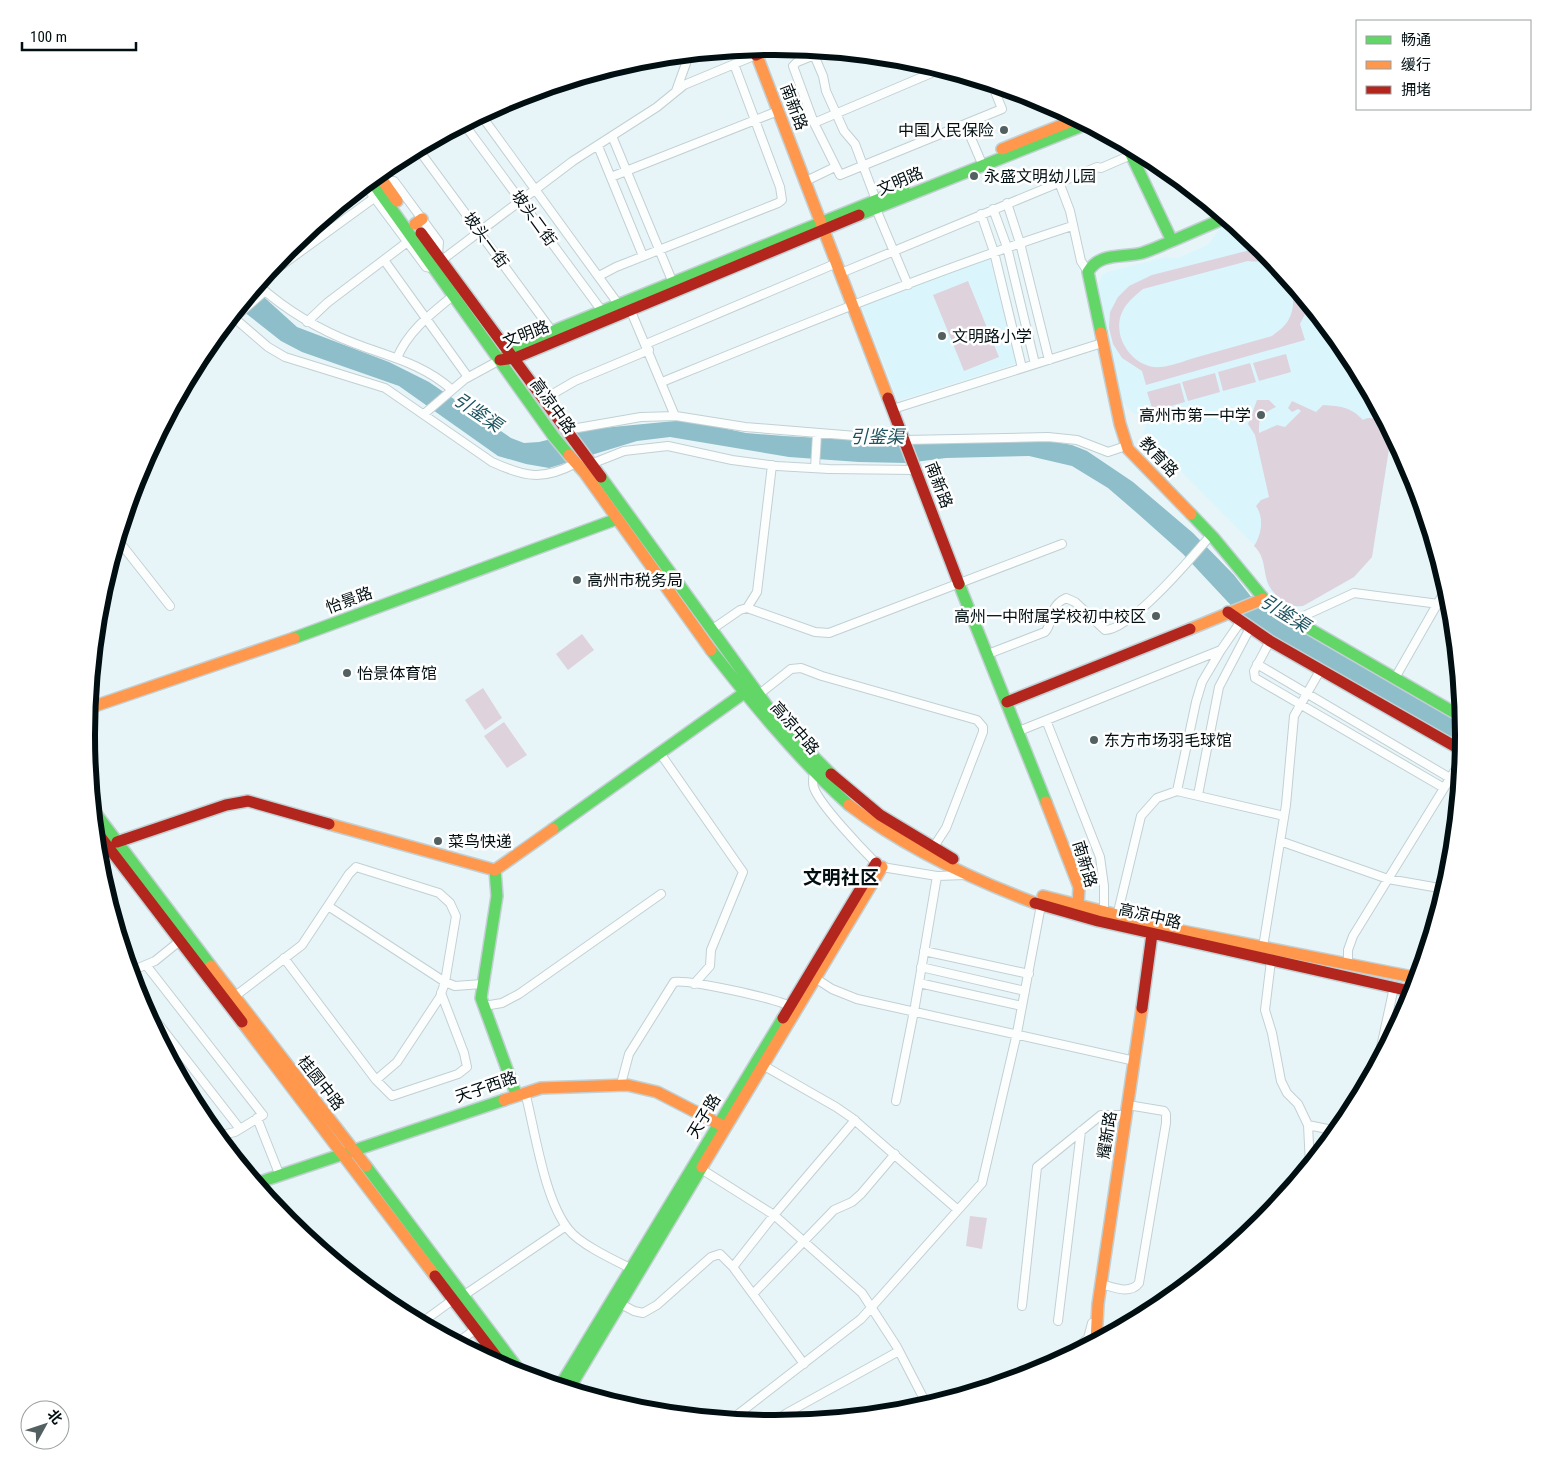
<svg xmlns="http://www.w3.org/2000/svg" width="1551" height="1470" viewBox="0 0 1551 1470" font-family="'Roboto Condensed','Noto Sans SC',sans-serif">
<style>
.built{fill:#daf6fc}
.green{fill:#ded2dd;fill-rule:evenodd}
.water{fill:#8ebec9}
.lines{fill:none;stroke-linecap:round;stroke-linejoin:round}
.street-casing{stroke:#c2d0d3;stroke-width:10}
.fast-casing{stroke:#c2d0d3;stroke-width:14}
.slow-casing{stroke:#c2d0d3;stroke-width:14}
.jam-casing{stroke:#c2d0d3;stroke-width:14}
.street{stroke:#fcfefe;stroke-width:8}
.fast{stroke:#63d668;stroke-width:11}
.slow{stroke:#ff974d;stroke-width:11}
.jam{stroke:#b3261e;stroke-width:11}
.poi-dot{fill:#526062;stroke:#fff;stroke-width:2}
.labels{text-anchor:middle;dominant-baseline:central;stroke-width:5;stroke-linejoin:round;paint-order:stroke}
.street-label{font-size:16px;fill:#020f12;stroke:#fff}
.poi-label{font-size:16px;fill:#020f12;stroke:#fff;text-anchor:start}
.water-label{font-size:18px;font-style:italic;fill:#1c535e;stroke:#fff}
.quarter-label{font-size:19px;font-weight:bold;fill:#020f12;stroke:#fff}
.rim{fill:none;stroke:#020f12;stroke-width:6}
</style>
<rect width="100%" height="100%" fill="#e8f5f8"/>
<!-- built -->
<path class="built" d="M1232,223l31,25 85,105 44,81 -20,123 -18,20 -51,29 -8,1 -23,-13 -4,-7 -8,-36 -117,-118 6,-16 -16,-4 -11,-11 -15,-65 -9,-52 4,-10 5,-3 58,-15 13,1 31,-14 11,-16z
M989,257l29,106 -120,38 -37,-96z"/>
<!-- green -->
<path class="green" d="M1258,248l6,2 43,52 -2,12 -5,10 5,16 -159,45 -4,-14 -20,-13 -9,-14 -4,-16 1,-16 8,-15 11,-11 23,-11zM1248,261c5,1 10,0 15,1 25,6 37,36 26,57 -4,8 -11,12 -17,17 -26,7 -52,15 -78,22 -10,3 -22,8 -33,9 -20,2 -37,-15 -41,-33 -4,-21 8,-33 23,-45z
M968,281l31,76 -35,14 -31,-76z
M1286,354l5,18 -32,9 -6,-18z
M1250,363l6,19 -33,9 -5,-19z
M1215,373l5,19 -32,9 -6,-19z
M1180,383l5,19 -32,9 -6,-19z
M1257,400h12l7,7c-16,8 -17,9 -17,26l18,-8 8,2 16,-16 -3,-2 -6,3 -4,-4 4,-7 24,11 7,-7c17,1 28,2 40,15 12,-7 21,7 28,16l-19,121 -18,20 -51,29c-8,1 -11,0 -18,-4 -29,-18 -13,-39 -31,-56 8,-12 10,-29 2,-40l5,-6 8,-3 -14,-62 -7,-11z
M582,634l12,16 -26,20 -12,-16z
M483,688l19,30 -17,12 -20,-30z
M504,722l23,33 -20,13 -23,-32z
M970,1216l17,2 -5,31 -16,-3z"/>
<!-- water -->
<path class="water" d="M255,289l42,38 92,35 40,20 82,56 13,5 15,-1 53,-13 93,-9 61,13 38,3 73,4h188l27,5 15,6 46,31 60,51 41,42 26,33 193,111 10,3v25l-183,-105 -40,-27 -57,-61 -46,-41 -29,-25 -36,-22 -43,-10 -83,2 -39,5 -48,-1 -70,-5 -119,-20 -33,4 -88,27 -23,-4 -28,-8 -99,-70 -97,-34 -21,-11 -42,-33z"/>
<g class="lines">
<defs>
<path id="street" d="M824,51l-27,11 -4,4 21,57 26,52 162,-66 -10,-25
M814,55l9,21 3,15 18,40 11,13 21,56
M676,91l13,-36
M481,115l138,190
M814,123l127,-54
M464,124l138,187
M965,124l15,35
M612,136l61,147
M598,146l45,110
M418,149l134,182
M611,177l167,-66
M383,181h11l6,8 39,53 -1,12
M806,181l29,-14
M1059,182l11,29 11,50 7,11
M365,185l61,82 11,2
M1007,203l13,40 29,117
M876,209l32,76
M993,209l14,38 28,117
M981,214l13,38 28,116
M384,260l84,117
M442,260l131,-99 84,-54 27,-22 72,-30
M841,273l256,-106 4,1 30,-13
M599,276l17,-9 162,-64 4,-3 -2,-13 -46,-123
M264,278l117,-85
M258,285c29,26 61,45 98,59 34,13 67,20 95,45
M630,309l45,107
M232,316l36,31 17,10 100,31 107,74c33,15 51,19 84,1
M307,322l20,-19 87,-66
M225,326l40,-35
M646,344l191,-81
M397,358c11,-27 35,-45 57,-63
M662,382c135,-55 271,-111 410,-156
M544,399l31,-18 74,-31
M893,409l209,-66
M424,414l41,-35 35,-19
M566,430l75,-13 35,-1 69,11 160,13 143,-3 29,3 31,12 18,-6
M591,464l33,-13 44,-5 64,14 45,6 52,3 87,1
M815,468l2,-34
M118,540l52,66
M747,608l10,-16 15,-127
M1295,620l59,-27 85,11
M711,630l29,-20 7,-2 68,24 14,1 233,-89
M1270,641l-16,30 1,7 189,110
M988,654l57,-22c9,-9 2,-25 21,-34l9,4 30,28c26,0 88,-74 106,-95
M1257,664l193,114
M1395,678l52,-91
M758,695l33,-26 10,-1 21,8 155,44 6,7v5l-37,96 -13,20
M1046,720l54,137 4,29v27
M1019,731l202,-81 20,-29
M660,753l83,119 -32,78 -1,16 -16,18
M814,773c-1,5 -2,10 0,15 6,17 48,61 62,75l6,4 55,9 29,-1
M1177,791l19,-89 6,-20 19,-32
M1198,795l21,-108 31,-59
M1280,841l108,38 57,10
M328,906l117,76 10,4 27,-2
M1117,916l24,-100 16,-18 20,-7 107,25
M1263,947l23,-142 8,-89 27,-47
M924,951l105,23
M284,958l92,122 16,16 66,-22 9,-7 -3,-14 -23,-60
M1271,961l-6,49 7,23 9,48 6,12 11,11 10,21 2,40
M1348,964v-14l5,-14 109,-177
M146,965l117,150 -28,17 -17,4
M921,967l104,24
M131,971l24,-10 26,-21
M812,976l20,13 25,10 278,62
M919,983l103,23
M234,997l68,-52 47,-71 7,-7 83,26 11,10 6,13 -11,66 -5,15 -43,65 -21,18
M139,999l101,130
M484,1006l18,-3 17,-9 142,-100
M1378,1061l16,-74
M759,1063l77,44 16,11 106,92
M621,1084l8,-30 45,-72c14,-3 104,17 118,25
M525,1092c10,38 19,108 44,138 12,15 47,31 65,40
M896,1101l19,-95 22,-130
M257,1118l23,58
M1308,1125l29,6
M698,1167l76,48 88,78 35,54 30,58
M733,1267l41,-52 81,-95
M1101,1284c12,3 29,11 38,-1l27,-160v-9l-2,-3 -36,-6
M753,1294l81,-84 18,-8 9,-8 34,-40
M463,1296l103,-70
M617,1302l17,9 9,2 14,-8 54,-48 9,-3 13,13 71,97
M1022,1306l15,-139 64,-52h25
M1058,1321l23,-190
M421,1323l33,-24
M458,1342l18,-13
M1067,1357l21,-19 4,-15
M732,1419l129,-100 121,-136 35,-150 24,-128
M773,1424l14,-11 112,-62"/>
<path id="fast" d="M371,180l183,257 15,18
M859,215l228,-91
M1172,241l53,-23
M1101,333l-13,-61c11,-20 35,-14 54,-19 10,-3 20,-8 30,-12l-45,-95
M504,357l24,-15 35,-15 341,-138
M601,477l177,244 53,53
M1191,514l22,23 57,69 192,111
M959,584l87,218
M294,638l323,-119
M711,650c43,55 86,108 138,155
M94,811l117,155
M553,829l191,-136
M495,870l2,26 -16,102 35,96
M366,1166l156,208
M257,1183l247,-83
M560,1386l223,-368
M569,1389l133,-222"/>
<path id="slow" d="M754,48l134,350
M1002,149l75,-30
M378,174l19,27
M415,224l7,-5
M1101,333l19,91 8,25 63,65
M569,455l15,17 127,178
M1190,629l73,-30
M89,708l205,-70
M1046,802l33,85 -1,19
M849,805c56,43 120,73 186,98
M329,824l166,46 58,-41
M1043,896l129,33 246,49
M211,966l155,200
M242,1022l193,254
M504,1100l37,-12 86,-3 30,7 66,34
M702,1167l180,-300
M1096,1341l2,-37 44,-296"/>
<path id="jam" d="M756,55l20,-9
M421,233l180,244
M500,360l15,-2 344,-143
M888,398l71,186
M1228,612l42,29 193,110
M1007,702l183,-73
M831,774l49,41 73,44
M96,831l146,191
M117,842l109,-37 22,-4 81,23
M1035,903l63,18 316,71
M1142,1008l10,-74
M783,1018l93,-155
M435,1276l70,92"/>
</defs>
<!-- street casing -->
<use href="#street" class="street-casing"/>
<!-- fast casing -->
<use href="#fast" class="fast-casing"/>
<!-- slow casing -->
<use href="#slow" class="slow-casing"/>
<!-- jam casing -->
<use href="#jam" class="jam-casing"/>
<!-- street -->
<use href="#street" class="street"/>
<!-- fast -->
<use href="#fast" class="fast"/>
<!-- slow -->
<use href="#slow" class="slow"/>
<!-- jam -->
<use href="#jam" class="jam"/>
</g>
<!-- markers -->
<g class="poi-dot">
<circle cx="1004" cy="130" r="5"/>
<circle cx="974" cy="176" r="5"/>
<circle cx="942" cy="336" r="5"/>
<circle cx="1261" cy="415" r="5"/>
<circle cx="577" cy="580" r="5"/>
<circle cx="1156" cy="616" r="5"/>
<circle cx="347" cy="673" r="5"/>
<circle cx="1094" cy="740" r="5"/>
<circle cx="438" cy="841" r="5"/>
</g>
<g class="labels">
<!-- street labels -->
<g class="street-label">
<text transform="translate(794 107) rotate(69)">南新路</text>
<text transform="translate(900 181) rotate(-23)">文明路</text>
<text transform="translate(534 218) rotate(54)">坡头二街</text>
<text transform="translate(486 240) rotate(54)">坡头一街</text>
<text transform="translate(526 334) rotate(-21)">文明路</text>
<text transform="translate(553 406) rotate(54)">高凉中路</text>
<text transform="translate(1159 457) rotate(47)">教育路</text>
<text transform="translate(939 485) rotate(69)">南新路</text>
<text transform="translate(349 600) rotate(-20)">怡景路</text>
<text transform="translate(795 728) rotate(49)">高凉中路</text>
<text transform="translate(1085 864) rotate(73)">南新路</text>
<text transform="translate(1150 916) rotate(13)">高凉中路</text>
<text transform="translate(321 1083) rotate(52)">桂圆中路</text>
<text transform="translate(486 1087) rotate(-19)">天子西路</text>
<text transform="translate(704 1116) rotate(-59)">天子路</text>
<text transform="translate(1107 1135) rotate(-81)">耀新路</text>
</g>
<!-- poi labels -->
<g class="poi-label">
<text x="994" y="130" text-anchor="end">中国人民保险</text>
<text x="984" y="176">永盛文明幼儿园</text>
<text x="952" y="336">文明路小学</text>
<text x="1251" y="415" text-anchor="end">高州市第一中学</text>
<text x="587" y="580">高州市税务局</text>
<text x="1146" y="616" text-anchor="end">高州一中附属学校初中校区</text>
<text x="357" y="673">怡景体育馆</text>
<text x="1104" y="740">东方市场羽毛球馆</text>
<text x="448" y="841">菜鸟快递</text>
</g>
<!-- water labels -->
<g class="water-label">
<text transform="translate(478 412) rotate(34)">引鉴渠</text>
<text x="877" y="436">引鉴渠</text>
<text transform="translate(1285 613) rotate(32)">引鉴渠</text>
</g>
<!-- quarter labels -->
<g class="quarter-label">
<text x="841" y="877">文明社区</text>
</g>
</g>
<!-- crop -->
<path d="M0 0H1551V1470H0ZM95 735a680 680 0 1 1 1360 0a680 680 0 1 1-1360 0Z" fill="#fff" fill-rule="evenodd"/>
<path class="rim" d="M95 735a680 680 0 1 1 1360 0a680 680 0 1 1-1360 0Z"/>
<!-- legend -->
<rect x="1356" y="20" width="175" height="90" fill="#ffffff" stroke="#9a9fa0"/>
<rect x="1366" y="36" width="25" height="8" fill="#63d668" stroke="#9a9fa0"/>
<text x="1401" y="45" font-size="15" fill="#020f12">畅通</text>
<rect x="1366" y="61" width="25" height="8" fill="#ff974d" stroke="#9a9fa0"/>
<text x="1401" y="70" font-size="15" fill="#020f12">缓行</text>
<rect x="1366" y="86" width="25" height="8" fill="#b3261e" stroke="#9a9fa0"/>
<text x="1401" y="95" font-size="15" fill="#020f12">拥堵</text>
<!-- north arrow -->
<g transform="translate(45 1425) rotate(50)"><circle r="24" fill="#ffffff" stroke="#9a9fa0"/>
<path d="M0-4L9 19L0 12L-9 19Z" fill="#526062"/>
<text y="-8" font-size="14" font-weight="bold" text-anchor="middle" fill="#020f12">北</text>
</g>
<!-- scale -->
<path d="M22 42v8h114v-8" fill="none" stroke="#020f12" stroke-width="2.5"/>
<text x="30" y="42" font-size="15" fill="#020f12" stroke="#ffffff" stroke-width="4" paint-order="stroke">100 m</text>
</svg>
